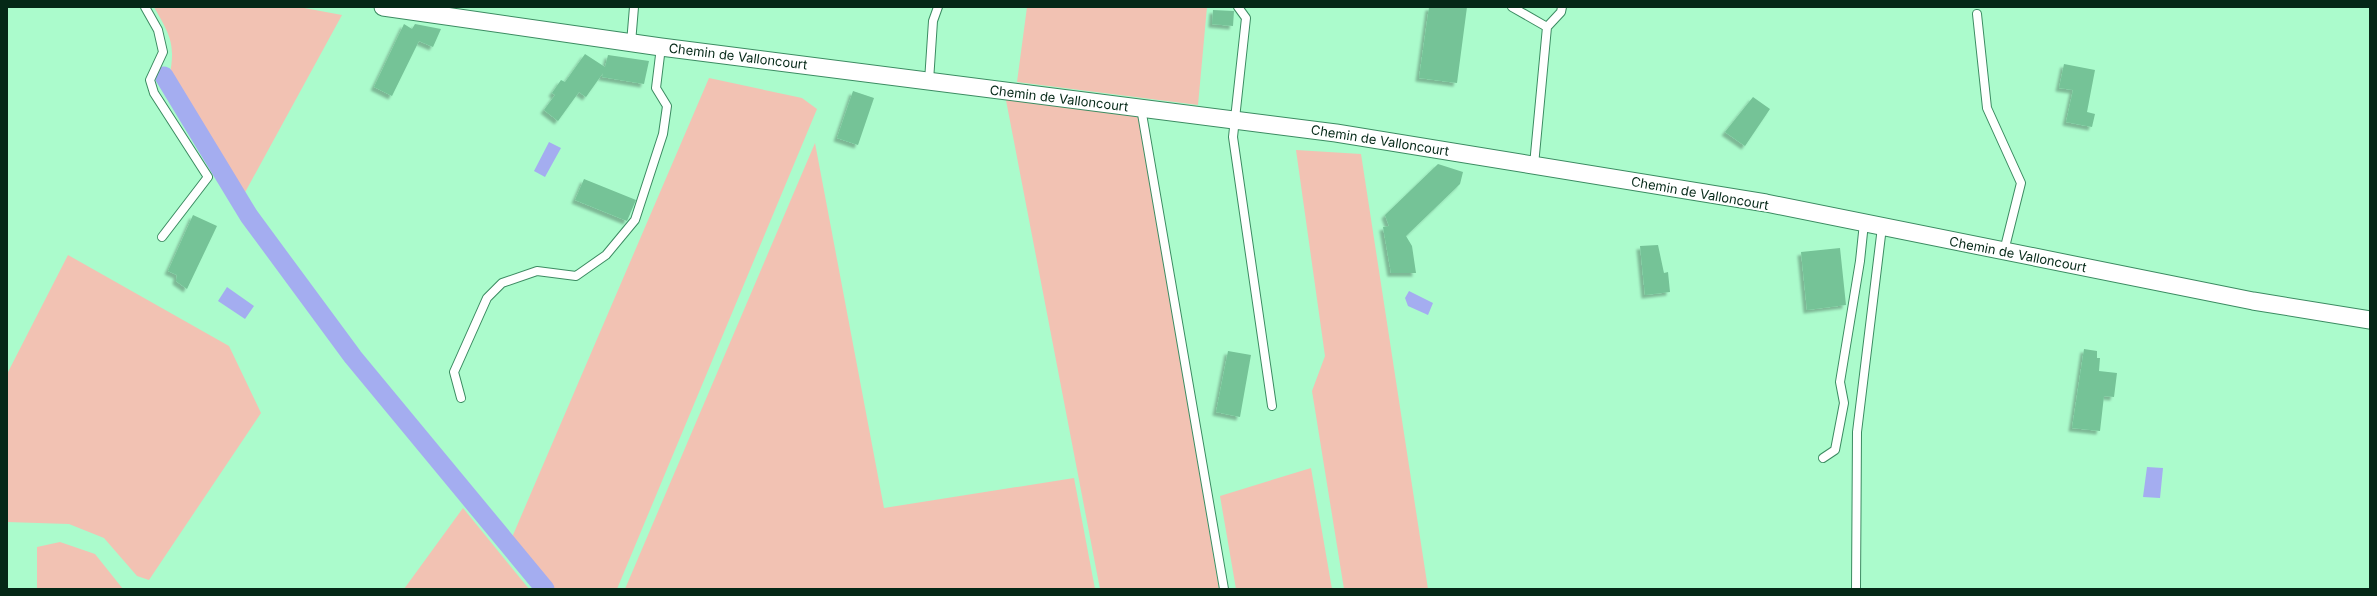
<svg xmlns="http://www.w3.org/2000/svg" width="2377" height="596" viewBox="0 0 2377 596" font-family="Inter,sans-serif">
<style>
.green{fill:#f2c2b3}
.water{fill:#a4adf0}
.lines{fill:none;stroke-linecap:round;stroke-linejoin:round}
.canal{stroke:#a4adf0;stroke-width:19}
.building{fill:#75c397;filter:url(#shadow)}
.lane-casing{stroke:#3b8b61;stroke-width:10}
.street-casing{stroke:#3b8b61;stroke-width:19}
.lane{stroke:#fff;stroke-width:8}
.street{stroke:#fff;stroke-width:17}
.labels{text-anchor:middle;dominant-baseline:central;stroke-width:4;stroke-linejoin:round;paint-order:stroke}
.street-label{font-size:13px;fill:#052817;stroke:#fff}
</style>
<defs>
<filter id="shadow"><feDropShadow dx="-3.5" dy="3.5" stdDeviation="1" flood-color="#0004"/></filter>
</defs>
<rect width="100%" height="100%" fill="#abfbcc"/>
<!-- green -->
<path class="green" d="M154,7h145l43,8 -99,181 -74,-117c7,-35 2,-42 -15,-72z
M1027,7h180l-9,98 -181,-23z
M709,78l93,20 15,11 -200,480h-66l-41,-47z
M1005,95l134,20 80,474h-119z
M815,143l69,365 190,-30 21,111h-470z
M1296,150l65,4 67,435h-84l-32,-198 13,-35z
M68,255l161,91 32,67 -112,167 -12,-4 -33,-38 -35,-14 -62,-2v-148z
M1311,468l21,121h-96l-16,-93z
M463,508l66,81h-125z
M60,542l35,12 28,35h-86v-42z"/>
<!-- water -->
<path class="water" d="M549,142l12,6 -16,29 -11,-6z
M227,287l27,19 -9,13 -27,-18z
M1409,291l24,12 -5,12 -20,-9 -3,-8z
M2147,467l16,1 -3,30 -17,-1z"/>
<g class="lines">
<!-- canal -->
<path class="canal" d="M164,76l85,140 104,141 192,232"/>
</g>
<!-- building -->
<path class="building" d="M1429,7h38l-10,76 -38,-5z
M1213,10l21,1 -1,15 -21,-2z
M404,24l8,5 3,-5 26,5 -8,18 -14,-6 -27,55 -18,-9z
M585,54l20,13 3,-12 41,6 -5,23 -42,-7 1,-4 -17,24 -7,-5 -21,29 -14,-11 11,-15 -3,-2 9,-13 4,2z
M2064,64l31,6 -8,42 8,2 -3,13 -26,-5 7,-32 -14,-2z
M853,91l21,7 -16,47 -21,-7z
M1753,97l17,12 -25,37 -20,-14z
M1438,164l25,8 -3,12 -54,52 6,10 4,27h-25l-8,-46 6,-1 -4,-11z
M584,179l52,21 -9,21 -52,-21z
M193,215l24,11 -30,63 -11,-8 1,-6 -9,-4z
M1658,245l6,28 4,-1 2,20 -25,3 -5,-49z
M1840,248l6,57 -39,5 -6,-58z
M2084,349l13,2v7h3l-1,13 18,2 -3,24 -10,-1 -4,35 -28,-3z
M1228,351l23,4 -11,62 -24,-5z"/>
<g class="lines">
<defs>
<path id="lane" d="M145,7l13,23 5,22 -13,28 4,13 54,84 -46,60
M1238,7l8,11 -13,119 39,269
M1512,7l35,20 -13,138
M1977,14l10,94 34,75 -17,68
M1547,27l14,-15 1,-5
M631,43l3,-36
M929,81l4,-60 5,-14
M1141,108l83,481
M461,398l-7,-26 33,-74 15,-15 35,-12 39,5 30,-21 29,-35 28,-86 4,-28 -11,-18 5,-41
M1823,458l12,-8 9,-47 -4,-21 20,-121 4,-38
M1856,589l1,-157 25,-205"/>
<path id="street" d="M383,7l278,40 675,86 430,70 487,98 117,19"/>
</defs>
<!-- lane casing -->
<use href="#lane" class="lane-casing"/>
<!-- street casing -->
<use href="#street" class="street-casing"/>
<!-- lane -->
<use href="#lane" class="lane"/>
<!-- street -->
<use href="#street" class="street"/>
</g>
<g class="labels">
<!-- street labels -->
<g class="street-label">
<text transform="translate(738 56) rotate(7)">Chemin de Valloncourt</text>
<text transform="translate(1059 98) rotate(7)">Chemin de Valloncourt</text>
<text transform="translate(1380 140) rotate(9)">Chemin de Valloncourt</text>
<text transform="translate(1700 193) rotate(10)">Chemin de Valloncourt</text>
<text transform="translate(2018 254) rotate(11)">Chemin de Valloncourt</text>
</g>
</g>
<!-- border -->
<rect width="2377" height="596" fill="none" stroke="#052817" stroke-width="16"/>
</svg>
